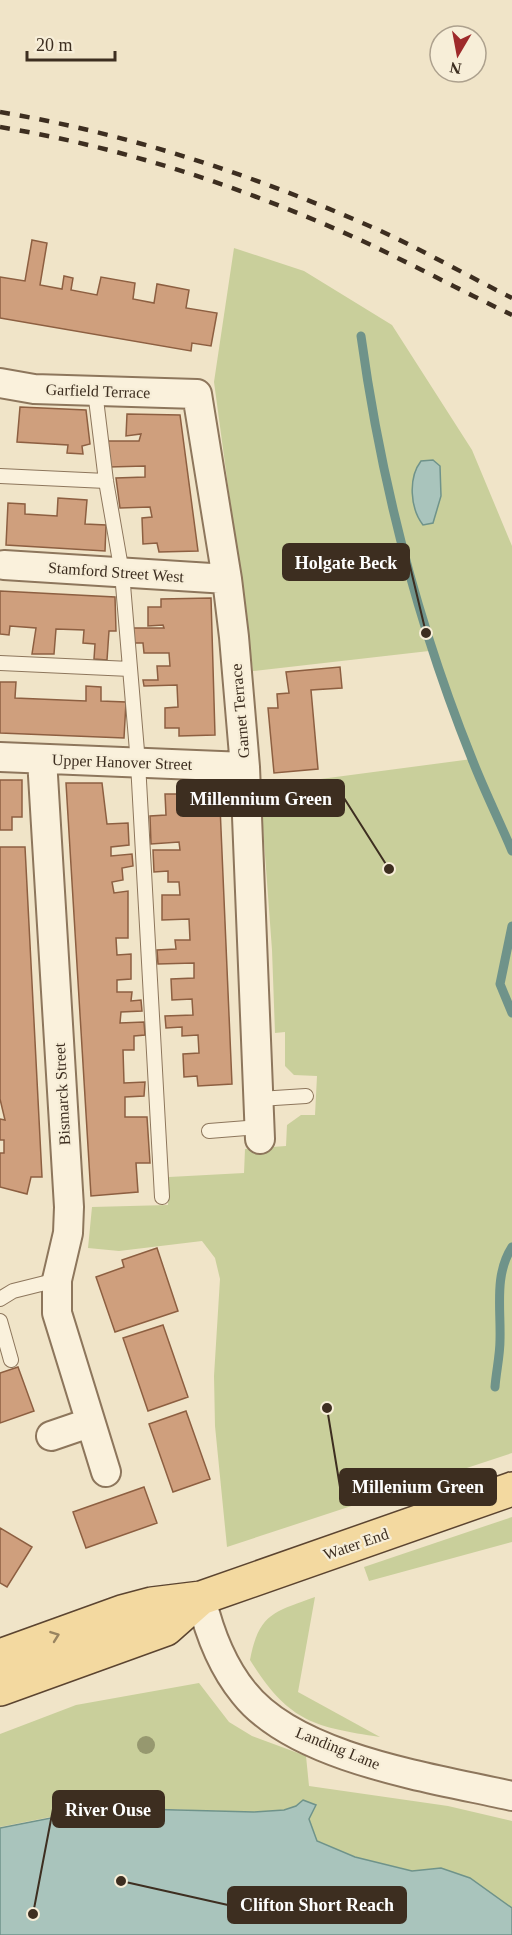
<svg xmlns="http://www.w3.org/2000/svg" width="512" height="1935" viewBox="0 0 512 1935" font-family="'Times New Roman',serif">
<style>
.green{fill:#c9cf9b}
.water{fill:#a9c4bc;stroke:#6f938a;stroke-width:1.5}
.lines{fill:none;stroke-linecap:round;stroke-linejoin:round}
.stream{stroke:#6f938a;stroke-width:9}
.building{fill:#cf9f7d;stroke:#8d5f41;stroke-width:1.5}
.service-casing{stroke:#8d765c;stroke-width:16}
.minor-casing{stroke:#8d765c;stroke-width:32}
.primary-casing{stroke:#5b4430;stroke-width:36}
.service{stroke:#faf1dc;stroke-width:14}
.minor{stroke:#faf1dc;stroke-width:28}
.primary{stroke:#f3d9a0;stroke-width:33}
.rail{stroke:#3d2e20;stroke-width:4.5;stroke-dasharray:10 10;stroke-linecap:butt}
.tree{fill:#96986f}
.oneway{stroke:#988460}
.labels{text-anchor:middle;dominant-baseline:central;stroke-width:4.5;stroke-linejoin:round;paint-order:stroke}
.street-label{font-size:16px;fill:#3d2e20;stroke:#f7eed8}
.leader{fill:none;stroke:#3d2e20;stroke-width:2}
.callout-dot{fill:#3d2e20;stroke:#f7eed8;stroke-width:2}
.callout{fill:#3d2e20;stroke:#3d2e20;stroke-width:2}
.callout-label{font-size:18px;text-anchor:middle;font-weight:bold;fill:#fff}
</style>
<rect width="100%" height="100%" fill="#f0e4c8"/>
<!-- green -->
<path class="green" d="M234,248l70,23 88,54 80,125 40,96v907l-285,94 -12,-121 -1,-50 6,-97 -5,-21 -13,-17 -83,10 -31,-3 4,-41 76,-2 1,-28 75,-4 1,-24 41,-3 1,-21 14,-10h14l2,-39 -23,-1 -9,-9v-34l-10,1 -3,-83 -12,-163 212,-28 -43,-108 -176,20 -39,-289z
M512,1517v25l-143,39 -5,-14z
M315,1597l-17,95 82,45c-67,-10 -92,-16 -130,-77 9,-47 24,-48 65,-63z
M199,1683l30,39 23,14 54,20 3,30 139,20 64,15v87l-42,-30 -29,-10 -29,3 -57,-14 -38,-16 -8,-22 -12,-13 -13,4 -30,2 -153,-5 -101,20v-93l76,-29z"/>
<!-- water -->
<path class="water" d="M433,460l7,6 1,30 -8,27 -10,2c-13,-17 -15,-47 -2,-64z
M303,1800l13,5 -7,14 8,22 38,16 57,14 29,-3 29,10 42,30v27h-512v-107l102,-20 152,4 30,-2 12,-4z"/>
<g class="lines">
<!-- stream -->
<path class="stream" d="M361,336c20,146 56,286 111,423 12,31 27,61 40,92
M512,926l-12,58 12,29
M495,1387c1,-15 5,-31 5,-47 1,-32 -6,-65 12,-93"/>
</g>
<!-- building -->
<path class="building" d="M32,240l15,3 -7,42 22,4 2,-13 9,2 -2,12 26,5 4,-18 34,6 -2,16 21,4 3,-19 32,6 -3,18 31,5 -6,33 -19,-3 -1,8 -191,-33v-41l25,4z
M20,407l66,3 4,34 -8,2 1,8 -16,-1 1,-8 -51,-3z
M127,414l53,1 18,136 -39,1 -2,-9 -14,1 -1,-26 10,-1 -2,-10 -30,1 -4,-30 29,-1v-11l-36,1 -2,-26h32l2,-7 -15,2z
M58,498l29,2 -2,24 21,1 -1,26 -99,-6 2,-42 17,1v10l32,2z
M0,591l115,6 1,34h-7l-2,29 -13,-1 1,-15 -12,-1 1,-13 -28,-1 -2,25h-22l4,-26 -26,-2 -1,9 -9,-1z
M211,598l4,137 -36,1v-8h-14v-20l13,-1 -1,-22 -33,1 -1,-6h15l-1,-14h13l-1,-13h-25l-1,-10h-11v-15h32l-1,-3 -15,1v-19h13v-8z
M340,667l2,21 -31,2 7,79 -44,4 -6,-65h10l-1,-14 12,-1 -3,-21z
M0,682h16l-1,16 71,3v-15l15,1v14l25,1 -2,36 -124,-5z
M0,780h22v37h-10v13h-12z
M66,783h36l5,41 21,-1 1,22 -18,2v9l21,-2 1,12 -11,2 1,12 -11,2 2,11 14,-2v47h-12l1,17 14,-1v25l-14,1v12h15l-1,9 10,-1 1,11 -21,1 -1,11 24,-1 1,13 -11,1v14h-11l1,33 21,-1 -1,14 -19,1v20h22l3,46h-14l2,29 -47,4z
M219,783l13,301 -34,2 -1,-10 -13,1 -1,-23 16,-1 -1,-18 -16,1v-9l-16,1 -1,-12 28,-1 -1,-16 -20,1 -1,-21 23,-1v-15l-36,1 -1,-14 19,-1 -1,-9h15l-1,-21 -27,1v-25h18l-1,-13h-11v-11l-14,1 -1,-22h27l-1,-8 -28,2 -1,-28 16,-1 -1,-21h14l-1,-10z
M0,847h25l17,330h-11l-4,17 -27,-7v-34h4v-13h-4v-21l5,1 -5,-21z
M157,1248l21,63 -63,21 -19,-55 28,-10 -2,-7z
M163,1325l25,72 -40,14 -25,-73z
M18,1367l16,44 -34,12v-50z
M186,1411l24,68 -37,13 -24,-68z
M144,1487l13,36 -71,25 -13,-36z
M0,1528l32,19 -25,40 -7,-4z"/>
<g class="lines">
<defs>
<path id="service" d="M95,391l11,90 16,92 16,190 24,434
M0,476l106,5
M0,663l130,6
M259,1099l47,-3
M209,1131l51,-4
M0,1299l13,-8 44,-11
M0,1321l11,39"/>
<path id="minor" d="M0,383l34,6 163,5 30,185 7,58 11,130 15,372
M4,565l223,14
M0,757l245,10
M42,759l27,448 -1,26 -11,47v33l49,159
M51,1436l38,-13
M201,1598c8,34 20,67 43,95 52,66 189,85 268,103"/>
<path id="primary" d="M0,1656l122,-44 30,-8 49,-6 311,-109
M0,1689l166,-60 35,-31"/>
</defs>
<!-- service casing -->
<use href="#service" class="service-casing"/>
<!-- minor casing -->
<use href="#minor" class="minor-casing"/>
<!-- primary casing -->
<use href="#primary" class="primary-casing"/>
<!-- service -->
<use href="#service" class="service"/>
<!-- minor -->
<use href="#minor" class="minor"/>
<!-- primary -->
<use href="#primary" class="primary"/>
<!-- rail -->
<path class="rail" d="M0,112c129,22 254,63 374,116 47,21 92,47 138,70
M0,127c127,21 252,63 369,117 48,23 95,48 143,71"/>
</g>
<!-- trees -->
<circle class="tree" cx="146" cy="1745" r="9"/>
<!-- one-way arrows -->
<defs><path id="oneway-chevron" d="M-2-3.5L2.5 0L-2 3.5" fill="none" stroke-width="1.6" stroke-linecap="round" stroke-linejoin="round" transform="scale(1.5)"/></defs>
<use class="oneway" href="#oneway-chevron" transform="translate(55 1636) rotate(-20)"/>
<g class="labels">
<!-- street labels -->
<g class="street-label">
<text transform="translate(98 391) rotate(2)">Garfield Terrace</text>
<text transform="translate(116 572) rotate(4)">Stamford Street West</text>
<text transform="translate(240 711) rotate(-95)">Garnet Terrace</text>
<text transform="translate(122 762) rotate(2)">Upper Hanover Street</text>
<text transform="translate(62 1094) rotate(-93)">Bismarck Street</text>
<text transform="translate(356 1544) rotate(-19)">Water End</text>
<text transform="translate(338 1748) rotate(22)">Landing Lane</text>
</g>
</g>
<!-- callouts -->
<path class="leader" d="M426 633L409 562M389 869L344 798M327 1408L340 1487M33 1914L53 1809M121 1881L228 1905"/>
<g class="callout-dot">
<circle cx="426" cy="633" r="6"/>
<circle cx="389" cy="869" r="6"/>
<circle cx="327" cy="1408" r="6"/>
<circle cx="33" cy="1914" r="6"/>
<circle cx="121" cy="1881" r="6"/>
</g>
<g class="callout">
<rect x="283" y="544" width="126" height="36" rx="6"/>
<rect x="177" y="780" width="167" height="36" rx="6"/>
<rect x="340" y="1469" width="156" height="36" rx="6"/>
<rect x="53" y="1791" width="111" height="36" rx="6"/>
<rect x="228" y="1887" width="178" height="36" rx="6"/>
</g>
<g class="callout-label">
<text x="346" y="569">Holgate Beck</text>
<text x="261" y="805">Millennium Green</text>
<text x="418" y="1493">Millenium Green</text>
<text x="108" y="1816">River Ouse</text>
<text x="317" y="1911">Clifton Short Reach</text>
</g>
<!-- north arrow -->
<g transform="translate(458 54) rotate(190)"><circle r="28" fill="#f7eed8" stroke="#ada18e" stroke-width="1.5"/>
<path d="M0-4.5L10 22L0 15L-10 22Z" fill="#9e2a2b"/>
<text y="-9" font-size="16" font-weight="bold" text-anchor="middle" fill="#3d2e20">N</text>
</g>
<!-- scale -->
<path d="M27 51v9h88v-9" fill="none" stroke="#3d2e20" stroke-width="3"/>
<text x="36" y="51" font-size="18" fill="#3d2e20" stroke="#f7eed8" stroke-width="4.5" paint-order="stroke">20 m</text>
</svg>
